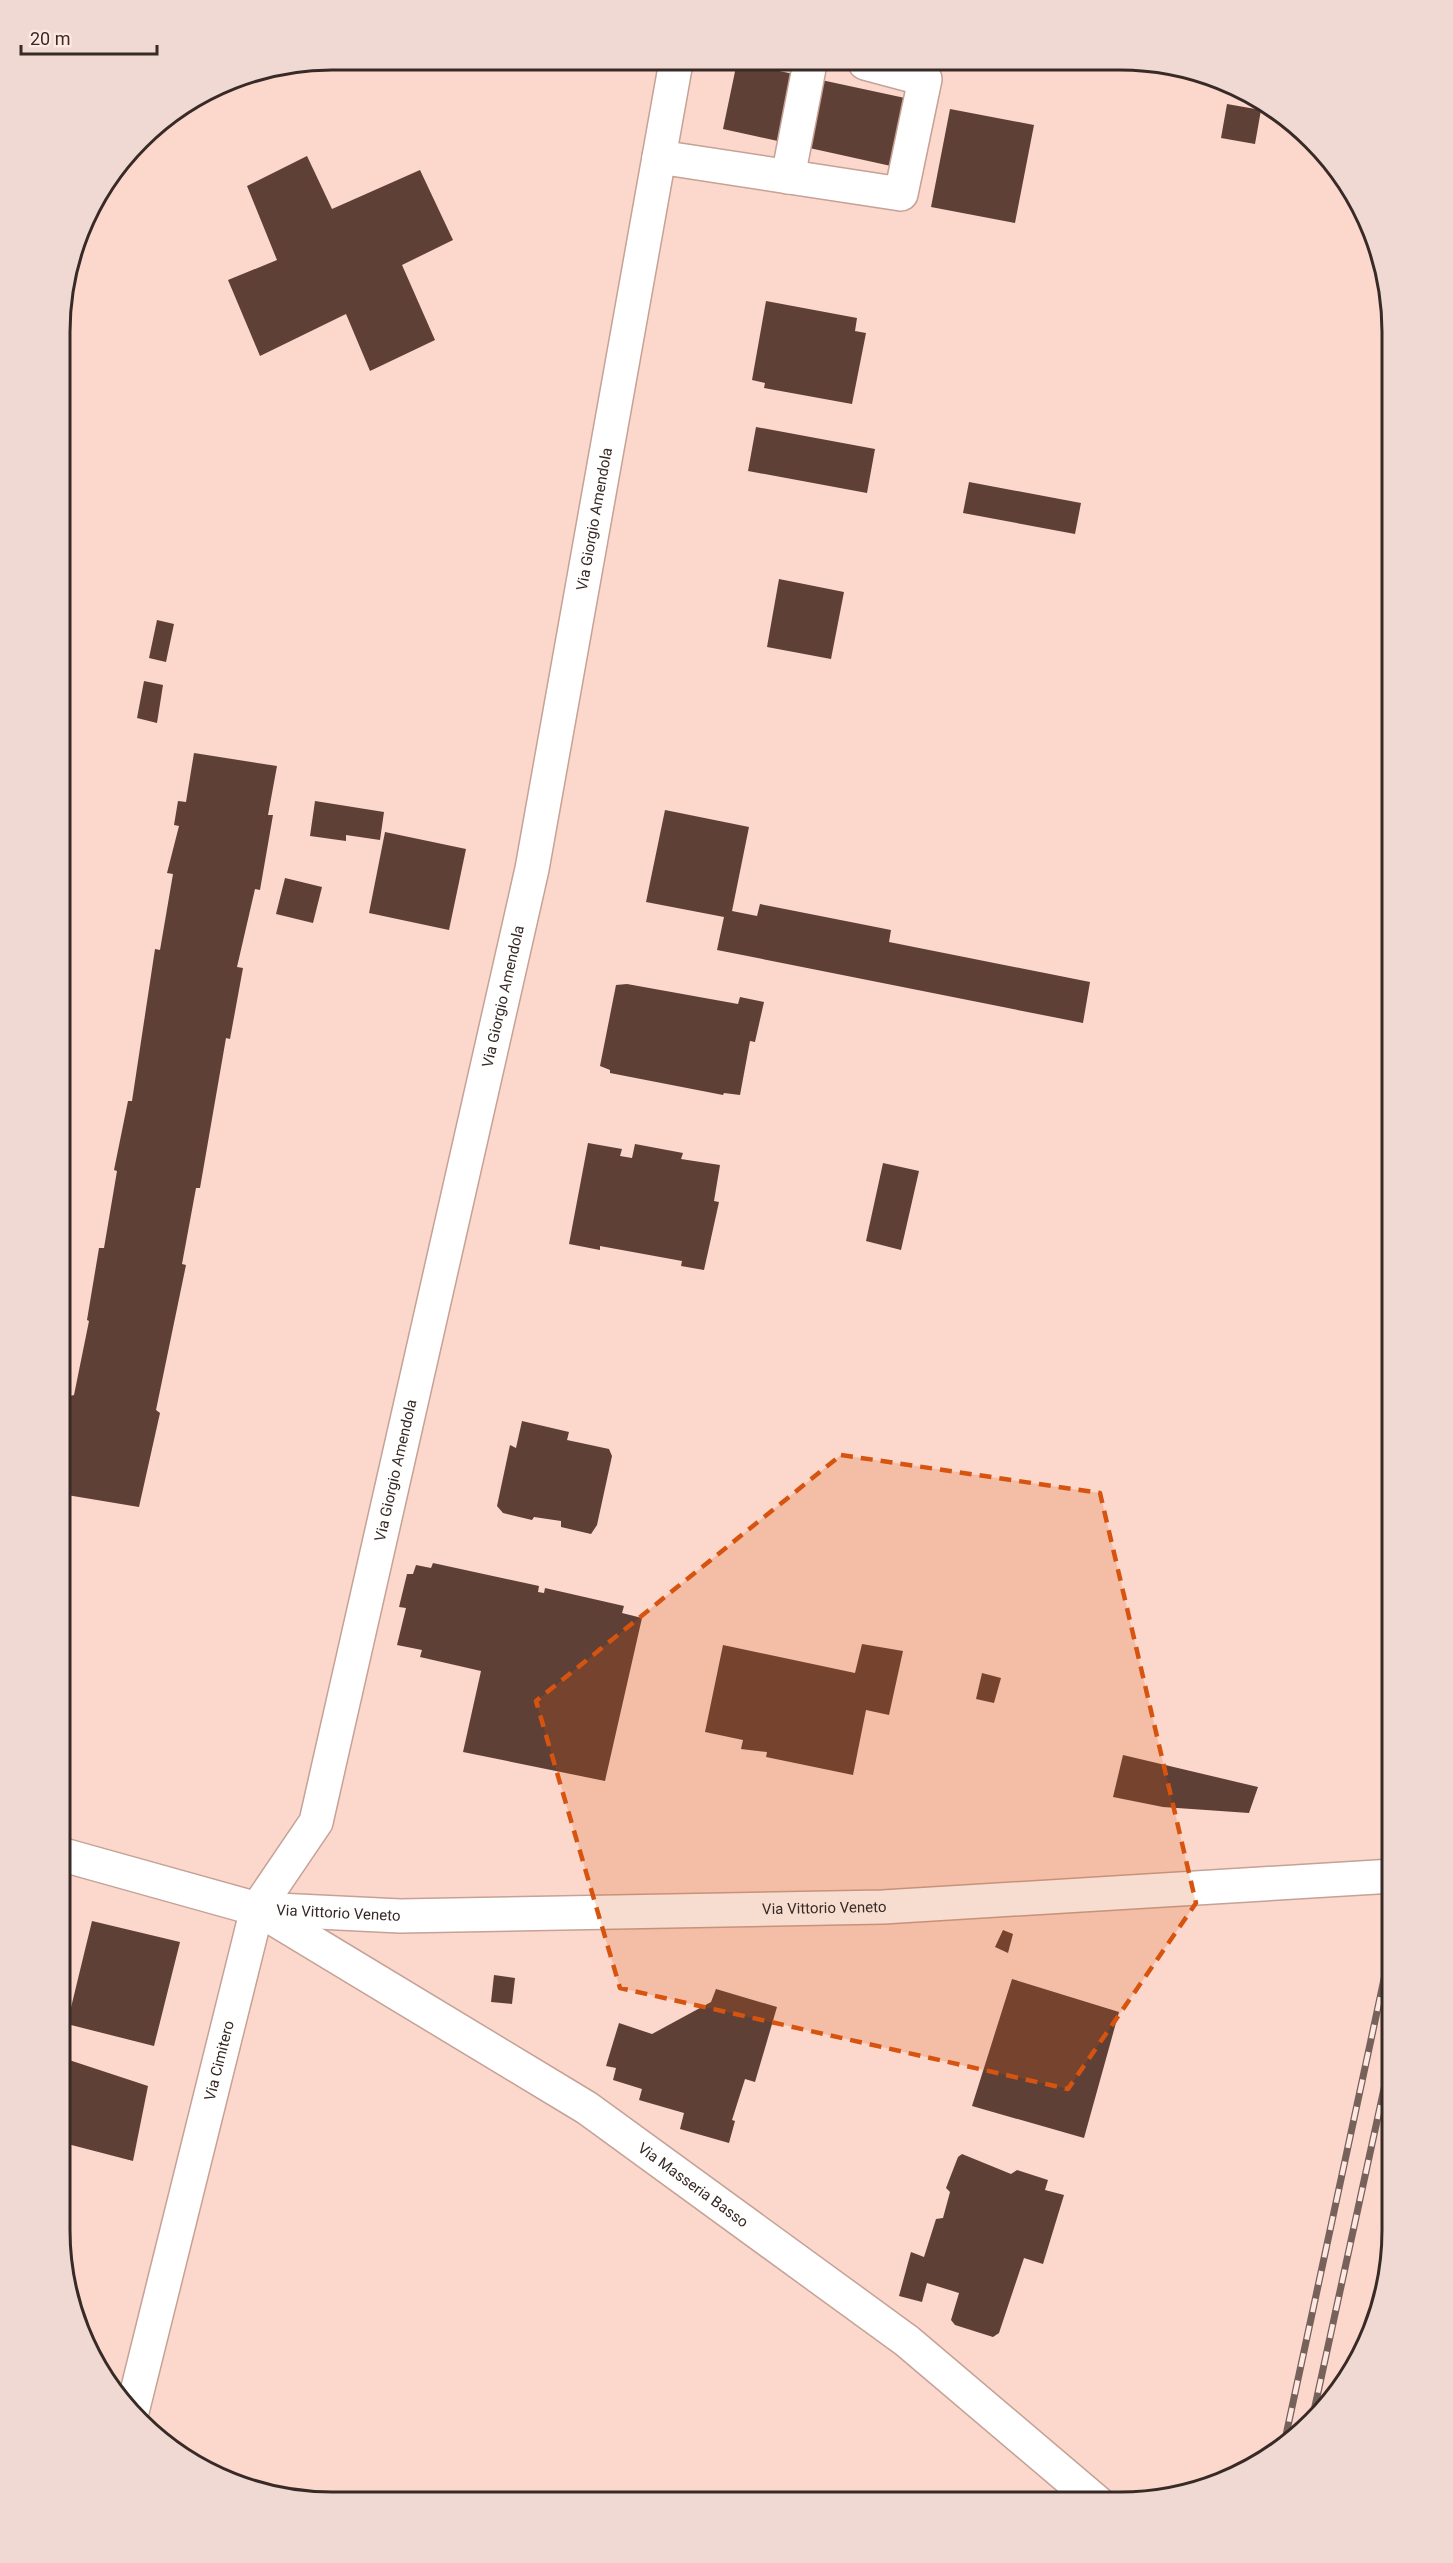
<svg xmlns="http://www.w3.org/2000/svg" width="1453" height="2563" viewBox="0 0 1453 2563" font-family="Roboto,sans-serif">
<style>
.building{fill:#5e4036}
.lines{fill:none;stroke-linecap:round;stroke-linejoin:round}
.minor-casing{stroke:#c5a196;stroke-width:36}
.minor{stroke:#fff;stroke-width:33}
.rail-casing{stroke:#76615b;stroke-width:7}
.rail{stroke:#ffe8e1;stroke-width:4.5;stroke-dasharray:14;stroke-linecap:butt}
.marked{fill:#d6540f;fill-opacity:0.2;stroke:#d6540f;stroke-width:4.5;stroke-dasharray:12 8;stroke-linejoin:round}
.labels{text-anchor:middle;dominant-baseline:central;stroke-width:6;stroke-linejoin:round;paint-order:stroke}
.street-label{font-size:15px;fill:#382a26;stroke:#ffe8e1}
.rim{fill:none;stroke:#382a26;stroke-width:3}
</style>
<rect width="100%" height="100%" fill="#fcd7cb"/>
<!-- building -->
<path class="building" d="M737,62l168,36 -14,68 -168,-37z
M1227,104l34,6 -6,34 -34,-6z
M950,109l84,16 -19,98 -84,-16z
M307,156l25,53 88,-39 33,70 -51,25 33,75 -65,31 -24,-57 -86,42 -32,-76 49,-20 -30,-74z
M766,301l91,17 -2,13 11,2 -14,71 -88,-16 1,-5 -13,-3z
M756,427l119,22 -8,44 -119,-22z
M969,482l112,21 -6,31 -112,-21z
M779,579l65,13 -13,67 -64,-12z
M157,620l17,4 -8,38 -17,-4z
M144,681l19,4 -6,38 -20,-5z
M194,753l83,13 -9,49h5l-13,75 -5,-1 -18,78 6,1 -13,71 -4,-1 -26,150h-4l-14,76 4,1 -30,145 4,3 -21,94 -78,-13v-43l9,-55 4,-1 15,-74 -2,-1 12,-72h5l13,-77 -3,-1 14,-69h4l23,-152 5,1 13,-76 -6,-1 12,-47 -5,-1 4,-24 8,1z
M315,801l69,11 -4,28 -34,-5v6l-36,-5z
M665,810l84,17 -17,84 25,5 3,-12 131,26 -2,12 201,40 -7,41 -366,-73 7,-33 -78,-15z
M385,832l81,17 -17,81 -80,-17z
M285,878l37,9 -9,36 -37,-9z
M627,984l111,20 2,-7 24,5 -9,40 -5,-1 -10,54 -16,-2 -1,2 -113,-22v-3l-10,-4 16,-81z
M588,1143l34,6 -2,7 12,2 3,-14 48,9 -2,6 39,6 -6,36 5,1 -15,68 -23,-4 1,-5 -82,-15v4l-31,-6z
M883,1163l36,8 -18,79 -35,-9z
M522,1421l47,11 -2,8 42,9 3,7 -15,69 -6,9 -30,-7v-6l-27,-4 -2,3 -29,-7 -6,-7 13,-61 6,3z
M433,1563l106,23 -1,6 6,1 1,-5 79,18 -2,7 20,5 -37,163 -142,-29 18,-81 -61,-14 2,-7 -25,-5 9,-37 -7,-1 8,-33h6l3,-9 15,3z
M862,1644l41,7 -14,64 -23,-5 -13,65 -87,-18 1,-5 -26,-3 2,-9 -38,-8 18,-87 132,28z
M982,1673l19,5 -7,25 -18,-4z
M1123,1755l135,32 -9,26 -86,-6 -50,-10z
M92,1921l88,21 -26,104 -87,-22z
M1003,1930l10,4 -5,19 -13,-6z
M494,1975l21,3 -3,26 -21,-2z
M1012,1979l107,33 -35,126 -112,-32z
M716,1989l61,18 -22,75 -10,-3 -13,41 3,1 -6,22 -49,-14 4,-16 -45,-13 3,-11 -29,-9 3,-12 -10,-2 13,-43 33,11 59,-32z
M60,2057l88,29 -15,75 -73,-19z
M962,2154l49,20 6,-4 31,10 -3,10 19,5 -21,69 -19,-6 -25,75 -6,4 -38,-12 -4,-5 8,-27 -32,-10 -5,19 -23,-6 12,-44 13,5 12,-38 7,-1 7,-26 -4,-4 12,-31z"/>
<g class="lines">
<defs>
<g id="minor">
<path d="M659,157l242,37 24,-115 -60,-16"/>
<path d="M788,177l22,-114"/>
<path id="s1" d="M60,1854l197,55 143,7 483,-9 510,-31"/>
<path id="s2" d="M261,1911l326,197 320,233 191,162"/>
<path id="s3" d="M132,2412l125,-503 59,-87 216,-953 144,-807"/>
</g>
</defs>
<!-- minor casing -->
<use href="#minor" class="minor-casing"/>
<!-- minor -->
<use href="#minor" class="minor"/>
<defs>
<path id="rail" d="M1312,2420l80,-368
M1283,2449l109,-507"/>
</defs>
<!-- rail casing -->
<use href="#rail" class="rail-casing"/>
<!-- rail -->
<use href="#rail" class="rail"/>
</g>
<!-- marked area -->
<path class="marked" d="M841,1455l259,38 96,410 -128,186 -448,-101 -84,-287z"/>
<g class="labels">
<!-- street labels -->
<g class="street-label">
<text stroke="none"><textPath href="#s3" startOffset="1956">Via Giorgio Amendola</textPath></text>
<text stroke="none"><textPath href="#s3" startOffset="1470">Via Giorgio Amendola</textPath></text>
<text stroke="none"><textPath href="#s3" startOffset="984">Via Giorgio Amendola</textPath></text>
<text stroke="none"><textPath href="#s1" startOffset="772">Via Vittorio Veneto</textPath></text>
<text stroke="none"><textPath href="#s1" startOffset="286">Via Vittorio Veneto</textPath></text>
<text stroke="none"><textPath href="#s3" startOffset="362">Via Cimitero</textPath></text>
<text stroke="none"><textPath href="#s2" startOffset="512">Via Masseria Basso</textPath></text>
</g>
</g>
<!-- crop -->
<path d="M0 0H1453V2563H0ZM332 70H1120A262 262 0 0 1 1382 332V2230A262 262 0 0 1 1120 2492H332A262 262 0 0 1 70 2230V332A262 262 0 0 1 332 70Z" fill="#efd9d2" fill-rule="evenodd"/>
<path class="rim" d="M332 70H1120A262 262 0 0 1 1382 332V2230A262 262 0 0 1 1120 2492H332A262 262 0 0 1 70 2230V332A262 262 0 0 1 332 70Z"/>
<!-- scale -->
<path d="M21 45v9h136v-9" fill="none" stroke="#382a26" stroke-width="3"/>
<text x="30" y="45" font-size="18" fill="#382a26" stroke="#ffe8e1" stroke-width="4.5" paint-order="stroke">20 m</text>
</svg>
